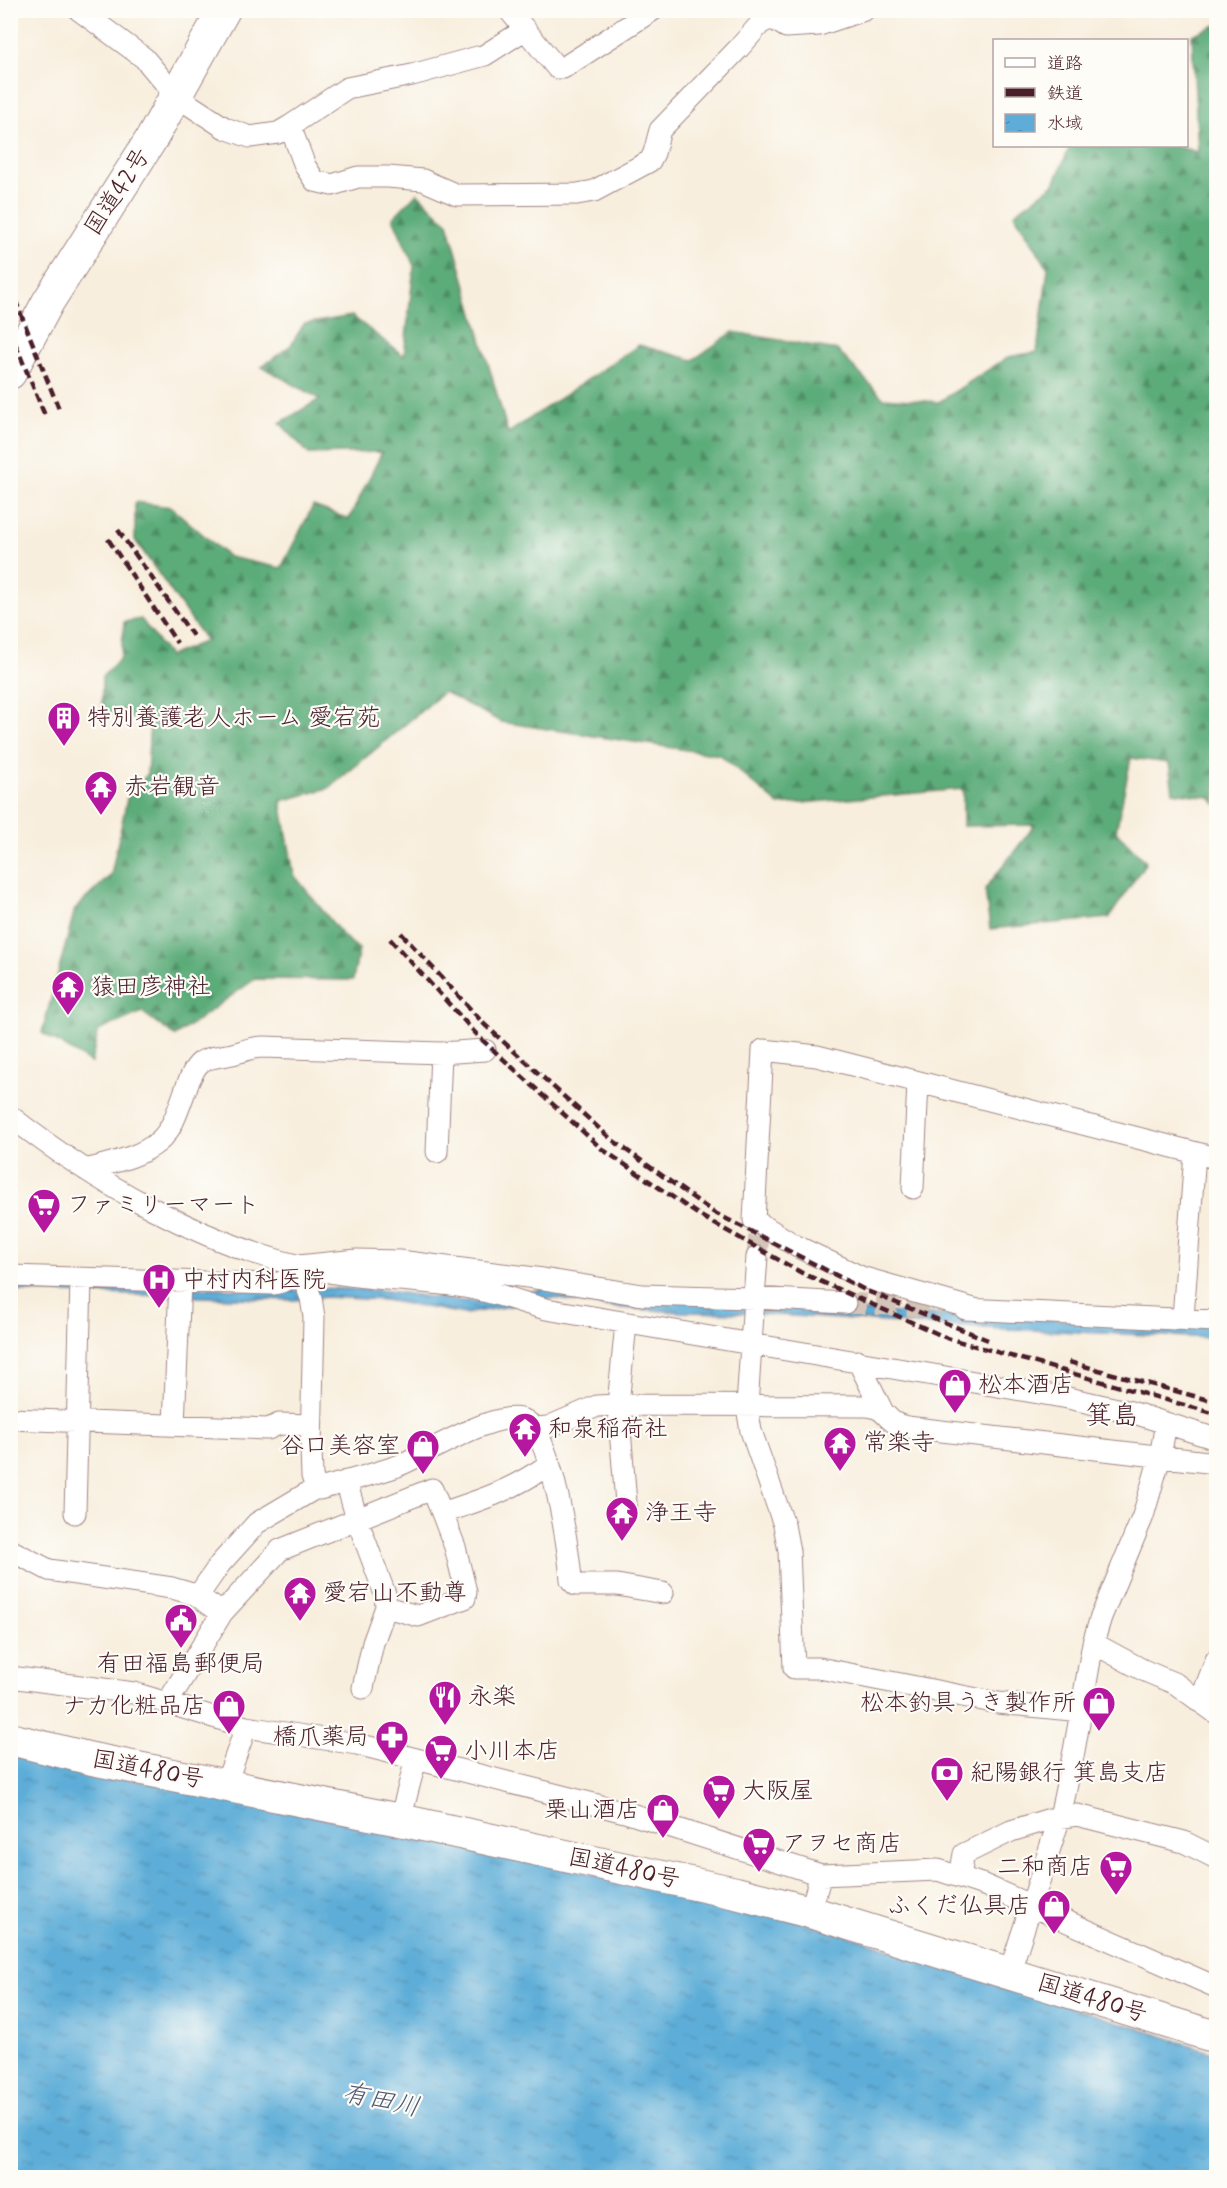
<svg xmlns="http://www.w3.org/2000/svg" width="1227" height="2188" viewBox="0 0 1227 2188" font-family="Mynerve,'Klee One',sans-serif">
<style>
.forest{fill:url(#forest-firs);stroke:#526652;stroke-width:1.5}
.water{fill:url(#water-ripples);stroke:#546682;stroke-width:1.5}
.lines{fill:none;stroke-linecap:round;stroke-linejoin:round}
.minor-tunnel{stroke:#d5c5b9;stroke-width:21;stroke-dasharray:21 10;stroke-linecap:butt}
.minor-casing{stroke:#a18684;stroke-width:23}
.highway-casing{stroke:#a18684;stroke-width:34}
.minor{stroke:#fff;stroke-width:21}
.highway{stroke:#fff;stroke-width:32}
.rail{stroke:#4a1f2b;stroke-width:4.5;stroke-dasharray:9 4.5;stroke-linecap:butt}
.labels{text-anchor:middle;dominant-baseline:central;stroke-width:4.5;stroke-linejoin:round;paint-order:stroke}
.street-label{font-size:24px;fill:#4a1f2b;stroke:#fdfcf7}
.poi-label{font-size:24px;fill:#4a1f2b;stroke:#fdfcf7;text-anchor:start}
.water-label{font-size:26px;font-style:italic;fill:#525870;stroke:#fdfcf7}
.quarter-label{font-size:27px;fill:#4a1f2b;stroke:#fdfcf7}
</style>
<defs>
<pattern id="forest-firs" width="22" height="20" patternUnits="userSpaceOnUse" patternTransform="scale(1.5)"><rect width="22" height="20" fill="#5bac79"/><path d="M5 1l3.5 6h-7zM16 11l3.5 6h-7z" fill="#4d8b63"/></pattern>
<pattern id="water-ripples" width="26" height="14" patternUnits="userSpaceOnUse" patternTransform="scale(1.5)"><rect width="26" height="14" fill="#5dadd8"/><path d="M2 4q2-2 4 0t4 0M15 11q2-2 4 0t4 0" fill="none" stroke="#4f8caf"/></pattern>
</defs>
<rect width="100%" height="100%" fill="#fdfcf7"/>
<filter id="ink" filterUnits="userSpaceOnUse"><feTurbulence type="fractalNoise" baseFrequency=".0167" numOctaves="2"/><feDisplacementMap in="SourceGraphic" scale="12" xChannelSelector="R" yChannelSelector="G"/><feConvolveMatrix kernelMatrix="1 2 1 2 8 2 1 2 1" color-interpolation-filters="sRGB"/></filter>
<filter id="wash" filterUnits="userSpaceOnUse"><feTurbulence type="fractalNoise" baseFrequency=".008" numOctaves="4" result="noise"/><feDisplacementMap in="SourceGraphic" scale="24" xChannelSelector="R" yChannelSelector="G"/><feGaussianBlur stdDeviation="1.35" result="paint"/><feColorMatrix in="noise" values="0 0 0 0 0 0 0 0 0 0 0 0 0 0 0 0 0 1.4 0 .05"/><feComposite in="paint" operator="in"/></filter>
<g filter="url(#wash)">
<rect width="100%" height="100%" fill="#f8eedd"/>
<!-- forest -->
<path class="forest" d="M1216,25v779l-7,-7 -36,-5 -4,-29 -38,-5 -15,73 30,31 -37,56 -119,11 -5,-40 50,-64 -72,1v-37l-184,16 -59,-50 -219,-33 -57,-30 -115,96 -48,13 13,74 50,62 15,12 -6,31 -98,-1 -80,57 -33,-24 -44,19 -7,32 -49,-30 33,-124 36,-34 17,-81 19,-19 3,-53 -48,-10v-35l19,-20 3,-35 17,-3 28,37 37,-15 -71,-101v-38l36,5 58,50 52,11 32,-62 36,13 33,-67 -73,2 -29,-31 40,-24 -58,-32 29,-22 13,-21 48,-8 52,40 10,-90 -21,-48 24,-25 31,30 60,210 131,-88 54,15 40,-28 104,18 46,48 56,4 69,-45 29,-5 11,-84 -34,-54 40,-30 16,-38h104l24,6 -6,-117z"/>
<!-- water -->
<path class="water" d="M11,1280l280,11 29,-3 59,2 84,11h21l70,-14 301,24 361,15v12l-253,-11 -215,-14 -69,-1 -72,-5 -54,-9 -88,16 -80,-14 -59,-3 -31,3 -284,-9z
M10,1755l491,98 311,71 404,129v124h-1205z"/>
</g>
<g filter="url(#ink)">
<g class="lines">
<!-- minor-tunnel -->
<path class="minor-tunnel" d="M757,1257l2,-25
M845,1303l95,4"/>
<defs>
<path id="minor" d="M79,10l65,48 32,38 49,32 25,9 28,-4 12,-7 15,40 10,15 17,4 26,-8h30l35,3 34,15 120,-1 17,-3 56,-30 4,-8 6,-23 79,-82 21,-24 8,-5 7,1 11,7 33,-2 45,-15
M509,10l19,23
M290,126l57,-38 65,-13 73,-20 36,-23 7,1 29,35h6l90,-58
M10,1116c82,64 188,126 290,150 52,13 105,13 158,20 31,4 59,15 88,23l522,89 63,14 85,27
M437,1152l4,-99
M86,1170c23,-7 53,-12 72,-28 23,-18 26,-67 43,-80 8,-5 18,-5 26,-7 13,-2 23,-8 36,-8l178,6 44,-3
M913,1188l5,-105
M299,1266l12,32 3,19 -3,131 1,28 4,12
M10,1276l263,8c14,-2 19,-7 26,-18l58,-6 42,1 144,18 99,16 112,3 3,-41
M845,1303l-91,-5 -7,109 4,24 33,94 5,26 5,117h25l179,35 83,8
M965,1309l251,12
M978,1310l-117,-33 -65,-31 -42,-26 9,-170 54,6 399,102
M1183,1318l12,-165
M858,1361l24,49
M10,1419l258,10 11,-5 32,1
M174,1425l6,-143
M535,1428l13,-1 49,-21 21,-1 249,1c23,2 15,16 40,21l309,36
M346,1481l11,38 28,75 1,13 -13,36 -10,45
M626,1503l-8,-98 8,-82
M75,1513l6,-234
M10,1550l39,20 123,18 24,7 6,-5 18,-26 37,-41 59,-35 4,1c25,-7 50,-14 75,-22 28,-10 103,-61 131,-46 26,14 43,129 45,159l5,5h41l46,8
M386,1607l32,9 47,-18 1,-6 -11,-45 -13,-34c42,-14 70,-23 106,-48
M222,1613l58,-63 152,-61 10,24
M1093,1643l50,27 33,14 40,29
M10,1677l124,16 112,34 111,17 268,68 196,63 117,-5 46,15 232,102
M168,1702l54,-89 -26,-18
M1200,1702l16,-42
M225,1786l21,-59
M400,1820l16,-61
M960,1876l4,-22 47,-23 39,-12 27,-4 107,27 32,16
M810,1912l11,-37
M1009,1974l51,-157 14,-66 19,-108 8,-26 42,-101 17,-59 6,-34"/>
<path id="highway" d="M10,373l38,-71 104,-164 72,-128
M10,1739l82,20 308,61 336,73 74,19 406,125"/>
</defs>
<!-- minor casing -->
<use href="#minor" class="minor-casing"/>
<!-- highway casing -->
<use href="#highway" class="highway-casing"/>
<!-- minor -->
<use href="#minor" class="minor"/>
<!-- highway -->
<use href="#highway" class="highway"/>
<!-- rail -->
<path class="rail" d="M10,287l49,122
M10,331l36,87
M118,530l75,106
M108,539l69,104
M401,933l84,92 126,114 102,73 154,79 121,49
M390,939l89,98 123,112 97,66 103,58 145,65 269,76
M1069,1362l147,40"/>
</g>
</g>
<!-- icons -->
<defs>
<symbol id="building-pin" viewBox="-11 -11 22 30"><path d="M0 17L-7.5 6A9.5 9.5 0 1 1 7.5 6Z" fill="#b5179e" stroke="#fdfcf7"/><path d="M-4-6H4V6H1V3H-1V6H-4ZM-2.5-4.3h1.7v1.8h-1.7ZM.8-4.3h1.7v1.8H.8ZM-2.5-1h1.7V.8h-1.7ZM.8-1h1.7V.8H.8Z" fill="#fff"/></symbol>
<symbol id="temple-pin" viewBox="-11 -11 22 30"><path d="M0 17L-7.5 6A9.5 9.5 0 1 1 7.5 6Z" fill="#b5179e" stroke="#fdfcf7"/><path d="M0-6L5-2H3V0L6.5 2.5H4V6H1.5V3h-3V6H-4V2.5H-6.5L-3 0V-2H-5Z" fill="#fff"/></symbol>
<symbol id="supermarket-pin" viewBox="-11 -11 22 30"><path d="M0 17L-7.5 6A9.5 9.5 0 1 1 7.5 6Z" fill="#b5179e" stroke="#fdfcf7"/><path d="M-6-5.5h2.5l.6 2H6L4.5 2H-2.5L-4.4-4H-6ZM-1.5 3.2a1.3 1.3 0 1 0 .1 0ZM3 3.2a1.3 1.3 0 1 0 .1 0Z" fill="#fff"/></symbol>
<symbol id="hospital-pin" viewBox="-11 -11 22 30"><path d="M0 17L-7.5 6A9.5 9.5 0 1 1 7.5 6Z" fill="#b5179e" stroke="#fdfcf7"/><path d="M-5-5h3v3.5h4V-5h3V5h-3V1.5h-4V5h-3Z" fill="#fff"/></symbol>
<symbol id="shop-pin" viewBox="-11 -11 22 30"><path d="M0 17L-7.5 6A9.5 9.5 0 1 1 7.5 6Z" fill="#b5179e" stroke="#fdfcf7"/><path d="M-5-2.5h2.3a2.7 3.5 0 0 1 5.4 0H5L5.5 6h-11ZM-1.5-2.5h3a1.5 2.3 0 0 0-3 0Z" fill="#fff"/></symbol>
<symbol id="civic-pin" viewBox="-11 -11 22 30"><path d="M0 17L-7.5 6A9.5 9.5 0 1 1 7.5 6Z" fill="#b5179e" stroke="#fdfcf7"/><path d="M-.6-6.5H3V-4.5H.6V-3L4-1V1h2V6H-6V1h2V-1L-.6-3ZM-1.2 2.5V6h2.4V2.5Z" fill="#fff"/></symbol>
<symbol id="restaurant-pin" viewBox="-11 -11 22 30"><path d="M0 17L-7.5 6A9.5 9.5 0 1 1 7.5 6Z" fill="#b5179e" stroke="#fdfcf7"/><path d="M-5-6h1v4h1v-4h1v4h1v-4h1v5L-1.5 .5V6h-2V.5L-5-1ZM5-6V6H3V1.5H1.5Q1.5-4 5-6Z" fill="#fff"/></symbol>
<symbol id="pharmacy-pin" viewBox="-11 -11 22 30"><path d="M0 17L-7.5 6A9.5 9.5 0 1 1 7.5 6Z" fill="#b5179e" stroke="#fdfcf7"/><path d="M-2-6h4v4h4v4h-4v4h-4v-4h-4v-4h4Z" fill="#fff"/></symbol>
<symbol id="bank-pin" viewBox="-11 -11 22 30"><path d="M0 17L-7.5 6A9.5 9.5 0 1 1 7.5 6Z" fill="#b5179e" stroke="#fdfcf7"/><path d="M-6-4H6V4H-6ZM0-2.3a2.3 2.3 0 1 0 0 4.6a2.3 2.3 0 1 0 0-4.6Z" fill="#fff"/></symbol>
</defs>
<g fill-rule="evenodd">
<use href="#building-pin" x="45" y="699" width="38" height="52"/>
<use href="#temple-pin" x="82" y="768" width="38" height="52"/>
<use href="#temple-pin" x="49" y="968" width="38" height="52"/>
<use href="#supermarket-pin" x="25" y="1186" width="38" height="52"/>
<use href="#hospital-pin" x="140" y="1261" width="38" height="52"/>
<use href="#shop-pin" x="936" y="1366" width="38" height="52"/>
<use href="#temple-pin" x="506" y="1410" width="38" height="52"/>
<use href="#temple-pin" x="821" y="1424" width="38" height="52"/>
<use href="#shop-pin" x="404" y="1427" width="38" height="52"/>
<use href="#temple-pin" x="603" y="1494" width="38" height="52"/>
<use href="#temple-pin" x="281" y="1574" width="38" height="52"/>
<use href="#civic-pin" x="162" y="1601" width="38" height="52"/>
<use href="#restaurant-pin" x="426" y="1678" width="38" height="52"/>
<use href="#shop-pin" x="1080" y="1684" width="38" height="52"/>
<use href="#shop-pin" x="210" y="1687" width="38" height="52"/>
<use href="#pharmacy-pin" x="373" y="1718" width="38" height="52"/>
<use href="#supermarket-pin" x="422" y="1732" width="38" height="52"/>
<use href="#bank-pin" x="928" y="1754" width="38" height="52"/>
<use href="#supermarket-pin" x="700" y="1772" width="38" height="52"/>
<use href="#shop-pin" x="644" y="1791" width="38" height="52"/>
<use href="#supermarket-pin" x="740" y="1825" width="38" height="52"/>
<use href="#supermarket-pin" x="1097" y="1848" width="38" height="52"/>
<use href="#shop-pin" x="1035" y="1887" width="38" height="52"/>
</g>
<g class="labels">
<!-- street labels -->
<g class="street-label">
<text transform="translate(118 192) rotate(-57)">国道42号</text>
<text transform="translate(148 1770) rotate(11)">国道480号</text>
<text transform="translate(624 1869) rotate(12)">国道480号</text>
<text transform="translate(1092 1999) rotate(17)">国道480号</text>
</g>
<!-- poi labels -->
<g class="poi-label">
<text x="87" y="718">特別養護老人ホーム 愛宕苑</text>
<text x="124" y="787">赤岩観音</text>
<text x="91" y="987">猿田彦神社</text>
<text x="67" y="1205">ファミリーマート</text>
<text x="182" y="1280">中村内科医院</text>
<text x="978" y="1385">松本酒店</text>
<text x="548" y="1429">和泉稲荷社</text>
<text x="863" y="1443">常楽寺</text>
<text x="400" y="1446" text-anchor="end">谷口美容室</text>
<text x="645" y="1513">浄王寺</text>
<text x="323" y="1593">愛宕山不動尊</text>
<text x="181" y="1664" text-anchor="middle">有田福島郵便局</text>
<text x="468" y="1697">永楽</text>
<text x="1076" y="1703" text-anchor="end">松本釣具うき製作所</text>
<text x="206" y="1706" text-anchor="end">ナカ化粧品店</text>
<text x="369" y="1737" text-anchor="end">橋爪薬局</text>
<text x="464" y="1751">小川本店</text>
<text x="970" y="1773">紀陽銀行 箕島支店</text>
<text x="742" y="1791">大阪屋</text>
<text x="640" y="1810" text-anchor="end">栗山酒店</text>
<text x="782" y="1844">アヲセ商店</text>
<text x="1093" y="1867" text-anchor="end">二和商店</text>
<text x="1031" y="1906" text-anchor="end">ふくだ仏具店</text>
</g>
<!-- water labels -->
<g class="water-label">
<text transform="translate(381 2101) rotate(12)">有田川</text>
</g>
<!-- quarter labels -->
<g class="quarter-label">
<text x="1112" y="1416">箕島</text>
</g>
</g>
<!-- margin -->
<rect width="1227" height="2188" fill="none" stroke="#fdfcf7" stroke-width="36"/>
<!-- legend -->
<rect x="993" y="39" width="195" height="108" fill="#fdfcf7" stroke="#b5a4a5" stroke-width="1.5"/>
<rect x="1005" y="58" width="30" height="9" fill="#ffffff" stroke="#b5a4a5" stroke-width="1.5"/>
<text x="1047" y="69" font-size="18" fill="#4a1f2b">道路</text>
<rect x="1005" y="88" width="30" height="9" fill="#4a1f2b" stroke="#b5a4a5" stroke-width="1.5"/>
<text x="1047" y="99" font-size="18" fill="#4a1f2b">鉄道</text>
<rect x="1005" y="114" width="30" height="18" fill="url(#water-ripples)" stroke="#b5a4a5" stroke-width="1.5"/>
<text x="1047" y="129" font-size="18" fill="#4a1f2b">水域</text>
</svg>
